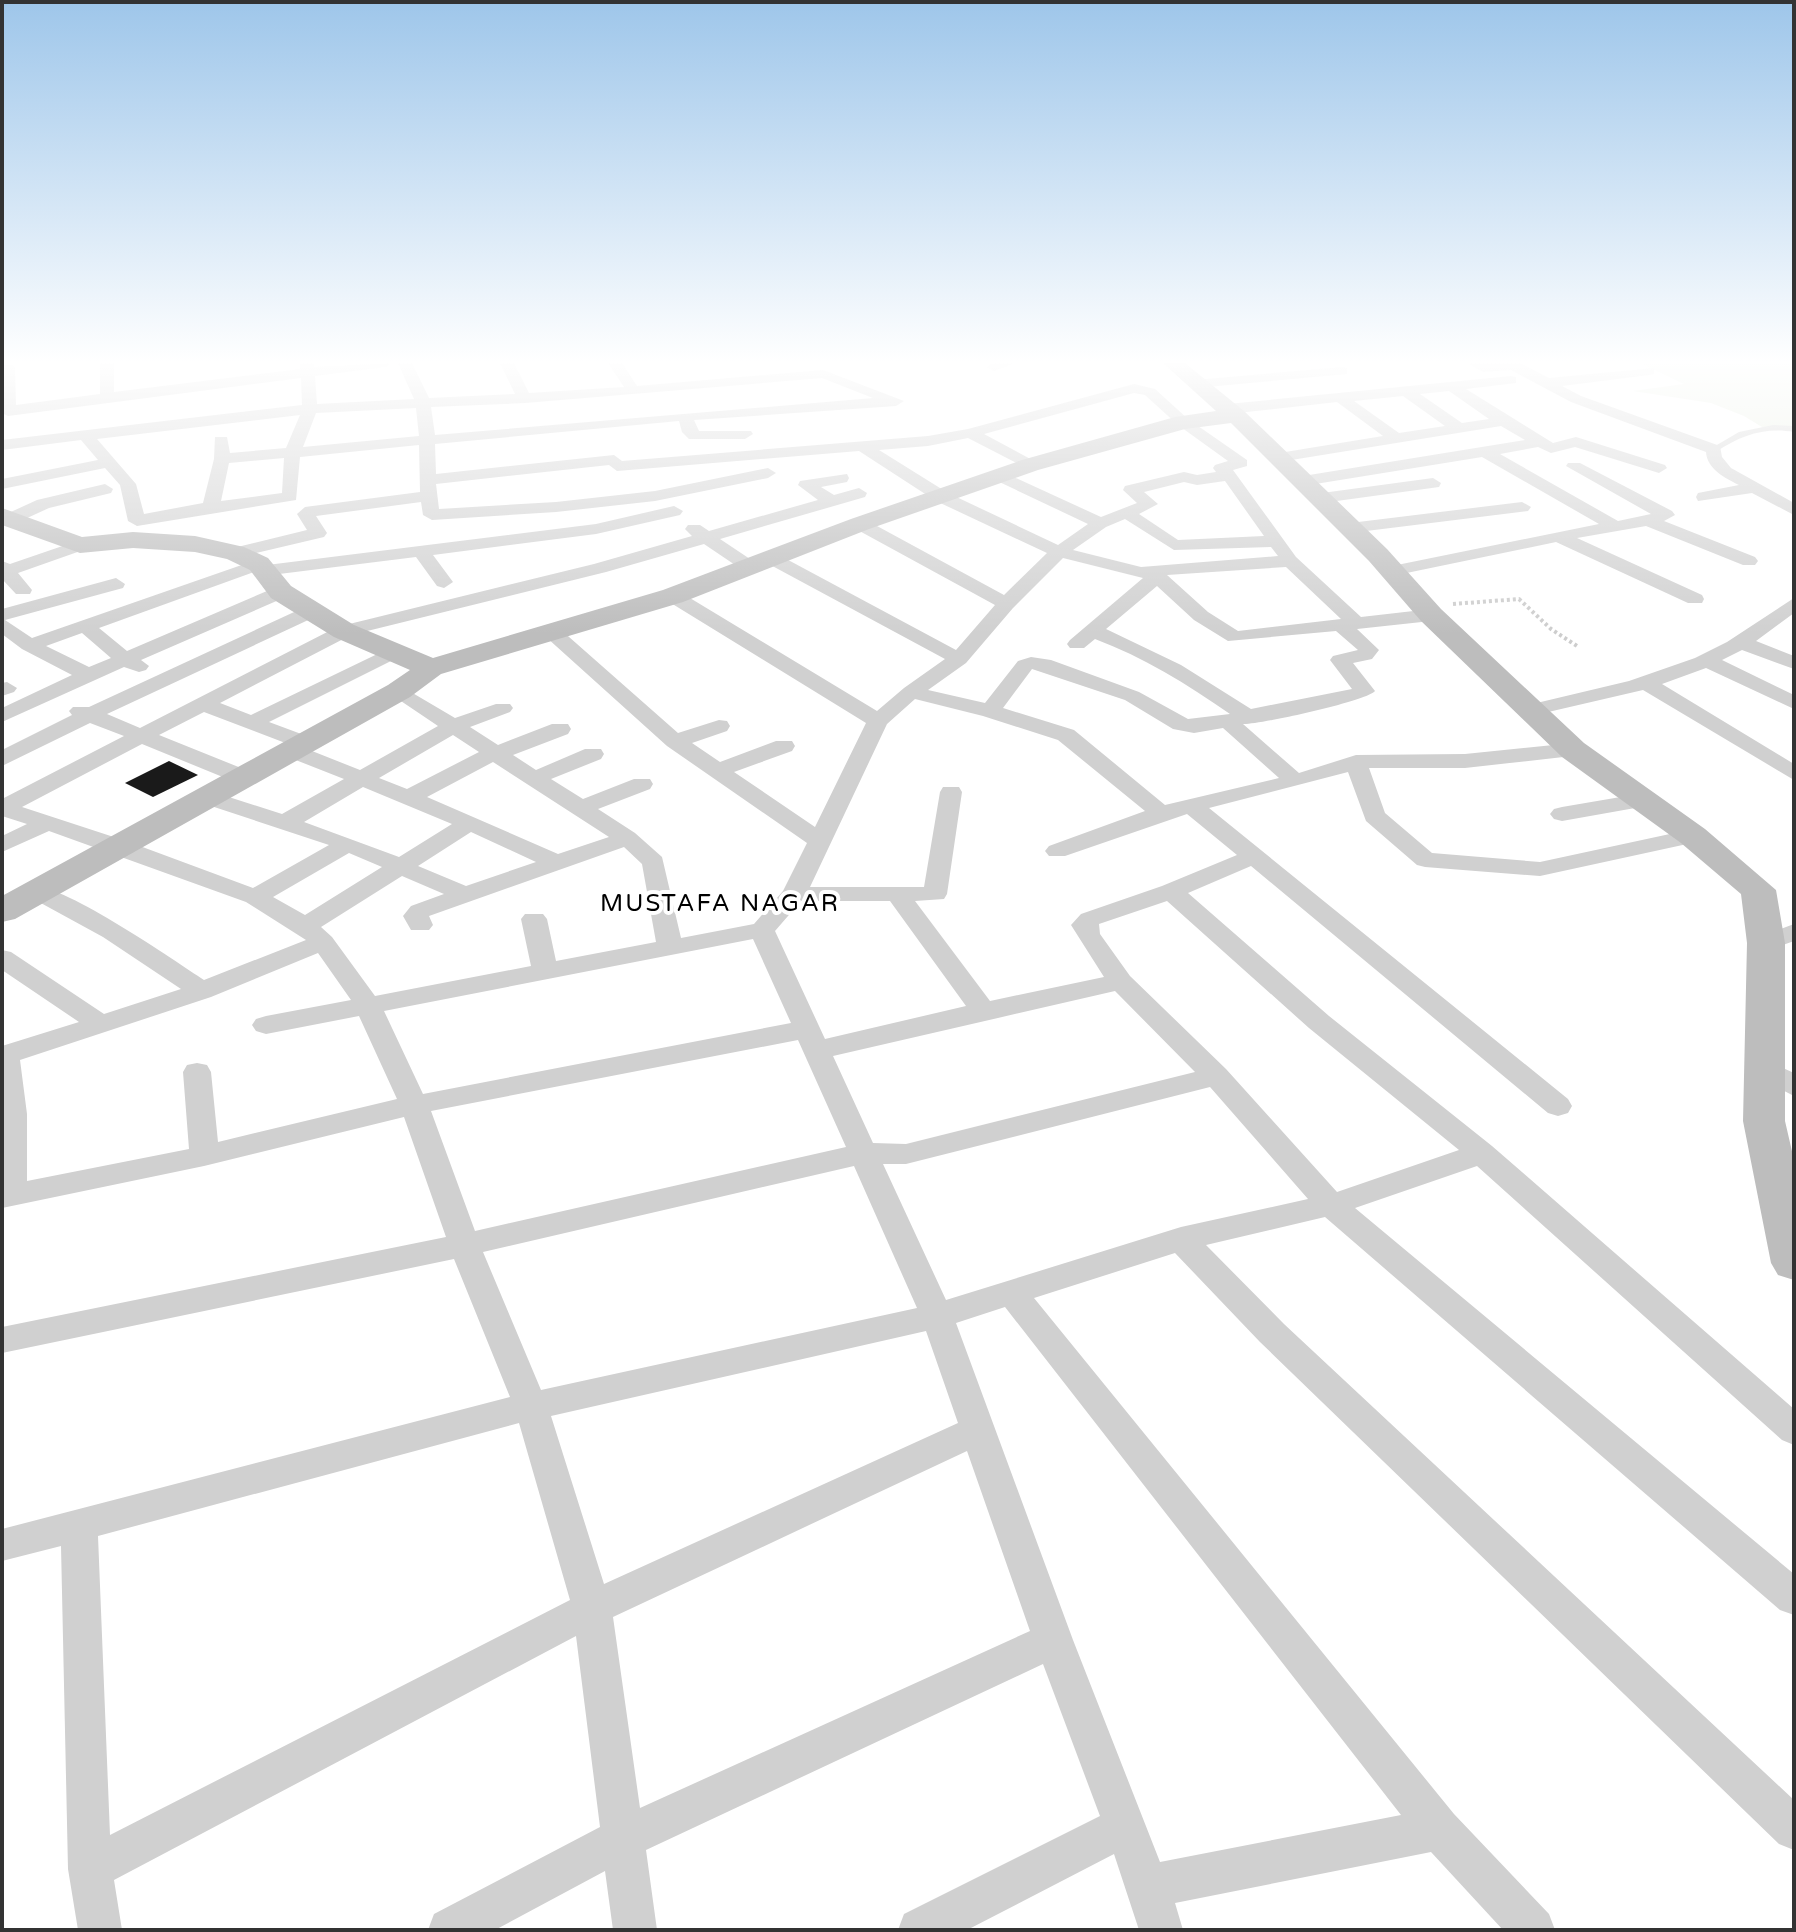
<svg xmlns="http://www.w3.org/2000/svg" width="1796" height="1932" viewBox="0 0 1796 1932" font-family="'Varela Round',sans-serif">
<style>
.green{fill:#e6ecdf}
.building{fill:#1a1a1a}
.lines{fill:none;stroke-linecap:round;stroke-linejoin:round}
.path{stroke:#cdcdcd;stroke-width:4;stroke-dasharray:3 3;stroke-linecap:butt}
.lane{fill:#d0d0d0;fill-rule:evenodd}
.street{fill:#d0d0d0;fill-rule:evenodd}
.secondary{fill:#bdbdbd;fill-rule:evenodd}
.labels{text-anchor:middle;dominant-baseline:central;stroke-width:8;stroke-linejoin:round;paint-order:stroke}
.neighbourhood-label{font-size:24px;letter-spacing:2px;fill:#000;stroke:#fff}
</style>
<rect width="100%" height="100%" fill="#fff"/>
<!-- green -->
<path class="green" d="M1640,363h154v65l-32,-1 -18,-11 -33,-13 -78,-12 51,-7z"/>
<!-- building -->
<path class="building" d="M169,761l29,14 -45,22 -28,-14z"/>
<g class="lines">
<!-- path -->
<path class="path" d="M1453,604l66,-5 32,30 26,17"/>
<!-- lane -->
<path class="lane" d="M1773,425l21,1v6c-29,-5 -52,3 -77,19l-7,-2 29,-17z"/>
<!-- street -->
<path class="street" d="M100,363h14v29l186,-23v-6h14v4l78,-4 -7,4 -70,9 2,28 97,-5 -16,-36h14l17,35 86,-4 -15,-31h14l15,30 95,-6 -16,-24h14l15,23 186,-16 81,31 -8,5 -202,14 5,11h52l2,3 -8,5h-56l-7,-7 -3,-11 -244,23 1,30 178,-19 8,6 306,-25 40,-7 166,-45 21,5 33,30 59,41v6l-14,4 63,87 65,60 70,-8 10,6 -10,6 -74,8 22,21 -7,9 -19,4 22,28c-8,10 -117,34 -132,33l56,49 57,-18 109,-1 108,-11 8,2 3,5 -3,5 -116,13h-96l16,45 47,40 108,9 153,-33 8,2 4,5 -4,5 -161,35 -115,-9 -8,-2 -51,-44 -18,-49 -139,36 359,291 4,7 -4,7 -10,3 -10,-3 -297,-247 -63,27 141,123 163,130 302,263v36l-12,-5 -305,-274 -122,42 439,366v41l-14,-5 -455,-393 -119,28 78,79 510,476v50l-15,-6 -519,-502 -85,-89 -141,45 420,516 95,100 6,16h-52l-72,-78 -256,51 8,27h-44l-25,-76 -147,76h-69l6,-16 196,-98 -57,-152 -397,186 11,80h-44l-8,-59 -110,59h-67l6,-16 166,-87 -24,-191 -462,244 8,50h-44l-10,-61 -7,-323 -59,15v-32l508,-132 -56,-138 -452,94v-26l444,-90 -42,-120 -200,49 -202,42v-162l77,-24 -77,-52v-20l9,2 93,62 77,-25 -78,-52 -75,-41 -3,-5 3,-5c29,-7 147,75 176,94l102,-40 -60,-38 -197,-71 -47,21v-16l25,-12 -25,-8v-17l122,-63 -34,-13 -88,43v-16l70,-35 -3,-4 4,-4h16l216,-100 7,-2 10,6 -3,4 -212,99 33,14 197,-101 257,-63 98,-28 -7,-7 3,-4h12l9,6 109,-31 -20,-15 2,-4 47,-7 2,4 -2,4 -26,5 13,8 25,-7 8,5 -2,4 -145,42 36,24 3,4 -3,4h-12l-40,-27 -98,28 -255,63 -131,68 31,12 145,-70 10,6 -3,4 -134,67 43,16 3,5 -8,6 53,21 78,-44 -46,-31 -3,-4 3,-4 7,-2 56,33 41,-14h14l3,4 -3,4 -40,15 28,18 54,-21h16l3,5 -3,5 -55,21 23,15 49,-21h16l3,5 -3,5 -50,20 32,20 51,-20h16l3,5 -3,5 -52,20 37,24 27,24 19,81 73,-14 29,-33 24,-48 -140,-97 -121,-109 -3,-4 3,-4h14l118,104 41,-13 8,1 3,5 -3,5 -35,12 28,19 56,-21h16l3,5 -3,5 -58,21 81,55 51,-104 -200,-123 -2,-4 2,-4h14l197,119 27,-23 41,-29 -180,-97 -3,-4 3,-4h12l179,96 39,-45 -141,-77 -3,-4 3,-4h12l138,75 43,-42 -111,-52 -77,-50 -242,20 -8,-6 -173,19 3,25 117,-7 99,-11 113,-23 8,5 -8,5 -113,23 -99,11 -124,8 -9,-5 -2,-13 -105,14 11,17 -3,4 -89,21 -6,-1 -3,-4 3,-4 78,-19 -10,-16 8,-7 115,-15 -1,-47 -119,12 -4,43 -159,26 -9,-5 -8,-36 -15,-17 -103,21v-10l96,-19 -17,-20 -79,10v-10l300,-35 -1,-27 -293,38 -6,-3 1,-48h10l2,3 1,37 84,-11zM822,378l51,20 -438,37 -4,-28 94,-4zM1134,393l11,2 33,30 50,36 -13,4 -2,3 3,4 -19,3 -13,-3 -59,14 -2,4 14,13 -36,14 -96,-44h-12l-2,3 2,3 95,45 -30,21 -110,-52 -69,-43 49,-4 40,-8 62,32 6,-2v-6l-52,-28zM416,408l3,28 -116,11 13,-34zM300,415l-14,33 -56,5 -3,-16h-12l-1,22 -11,44 -59,11 -8,-30 -39,-45zM284,458l-2,35 -61,8 8,-38zM1225,481l39,55 -86,4 -39,-26 19,-10 -14,-12 40,-10 13,3zM1125,519l49,31 97,-3 7,9 -137,11 -68,-17 33,-23zM1063,558l80,20 -73,62 -3,4 3,4h14l11,-9c48,18 92,45 135,75l-42,5 -49,-27 -88,-32 -20,-3 -13,4 -33,42 -57,-13 38,-27 47,-55zM1286,567l55,52 -103,12 -30,-19 -41,-37zM1157,586l37,34 34,21 108,-10 22,19 -25,6 -3,4 22,29 -101,20 -70,-44 -75,-36zM1032,669l93,31 48,29 21,4 29,-5 56,50 -114,27 -91,-75 -71,-22zM915,699l68,17 75,24 87,71 -96,35 -4,5 4,5h16l122,-42 50,41 -75,31 -81,28 -10,11 33,52 -114,24 -75,-100 29,-2 3,-5 15,-102 -3,-5h-16l-3,5 -16,95h-114l77,-163zM204,712l84,32 -8,6 3,5 61,24 -62,35 -75,-24 -8,2 -3,5 3,5 130,43 -76,43 -124,-46 -107,-35 120,-63 93,38h16l3,-5 -3,-5 -92,-37zM453,735l26,17 -72,37 -28,-11zM493,762l116,75 -51,17 -131,-57zM363,787l89,37 -53,33 -95,-35zM471,832l65,30 -70,24 -48,-20zM624,847l18,17 14,78 -100,19 -9,-42 -4,-5h-18l-4,5 10,47 -156,30 -43,-59 -11,-10 81,-51 42,18 -33,12 -8,10 8,14h18l4,-5 -4,-9zM349,853l33,14 -77,48 -32,-18zM801,901h89l76,105 -141,33 -50,-108zM1167,901l142,127 150,122 -122,42 -111,-123 -96,-93 -30,-42 -1,-10zM753,939l38,84 -368,71 -39,-83zM318,953l33,47 -85,16 -10,3 -4,6 4,6 10,3 93,-18 38,83 -179,43 -7,-70 -4,-7 -10,-2 -10,2 -4,7 6,77 -162,32v-67l-7,-54 191,-63zM1115,991l80,81 -289,72 -33,-1 -40,-87zM798,1040l48,107 -371,84 -44,-120zM1210,1087l98,112 -127,28 -235,73 -63,-136h23zM854,1166l63,142 -376,82 -58,-138zM1005,1307l396,508 -241,47 -87,-222 -117,-317zM926,1331l32,92 -354,161 -53,-168zM519,1423l51,177 -460,235 -12,-299zM967,1451l63,180 -390,177 -27,-191z
M992,363h23l-21,8 -7,-4z
M1467,363h53l29,15 105,-10v6l-5,1 -87,11 19,10 139,50 2,11 9,11 63,35v12l-42,-22 -54,8 -2,-4 2,-4 41,-8c-14,-7 -32,-16 -33,-33l-135,-50 -60,-32 -28,2z
M1342,367l5,1v6l-152,14 -7,-4 7,-4z
M1511,376l5,1v6l-50,6 87,54 23,-6 89,28 2,3 -8,5 -84,-26 -24,6 -13,-6 -38,7 118,67 33,-7 -85,-48 2,-3h12l92,48 3,4 -11,6 91,36 3,4 -3,4h-12l-97,-39 -69,12 125,57 2,4 -2,4h-14l-132,-61 -164,34 -6,-1 -3,-4 3,-4 6,-1 207,-42 -117,-67 -179,29 -8,-5 8,-5 222,-36 -24,-14 -222,36 -6,-2v-6l110,-18 -46,-34 -109,12 -8,-5 8,-5zM1449,391l40,28 -27,4 -42,-29zM1403,396l42,30 -46,7 -45,-32z
M1433,478l8,5 -2,4 -117,16 -8,-5 8,-5z
M105,484l8,5 -2,4 -62,15 -35,16h-12v-8l35,-16z
M1522,502l9,5 -3,4 -178,22 -9,-5 9,-5z
M674,506l9,5 -3,4 -84,19 -163,21 20,27 -9,6 -7,-2 -21,-29 -153,19 -9,-4 -155,56 28,23 147,-63 7,-2 9,6 -2,4 -147,64 8,6 -3,4 -7,2 -15,-5 -122,55v-14l70,-33 -50,-26 -20,-15v-25l114,-31 9,6 -2,4 -118,32 27,18 227,-79 6,1 2,5 329,-41zM82,633l29,25 -22,9 -43,-21z
M80,540l6,1 3,4 -3,4 -68,24 14,17 -2,4h-14l-14,-15v-18l8,3z
M1794,598v15l-38,28 38,15v13l-52,-19 -20,10 72,35v14l-88,-41 -44,16 132,80v16l-151,-90 -112,26 -11,-6 4,-4 105,-25 66,-23 32,-16z
M7,682l10,6 -3,4 -12,4v-13z
M1644,793l8,2 3,5 -3,5 -90,16 -8,-2 -4,-5 4,-5 8,-2z
M1794,924v17l-28,10 -9,-3 -4,-5 4,-5z
M1765,1060l29,13v23l-39,-20 -4,-7 4,-7z"/>
<!-- secondary -->
<path class="secondary" d="M1163,363h22l59,48 143,138 54,60 143,134 121,86 71,61 9,53v178l9,39v120l-16,-5 -7,-12 -28,-142 4,-178 -6,-49 -60,-51 -119,-86 -141,-136 -52,-60 -138,-138 -46,6 -147,41 -169,59 -186,73 -242,72 -31,23 -395,222 -13,3v-26l386,-211 22,-15 -76,-33 -63,-39 -21,-28 -23,-11 -32,-7 -62,-4 -53,5 -78,-28v-17l80,29 51,-5 62,4 49,11 24,11 23,28 63,39 79,33 230,-68 188,-71 171,-59 153,-43 41,-6z"/>
</g>
<!-- sky -->
<linearGradient id="sky" x2="0" y2="1"><stop stop-color="#9ec6ea"/><stop offset="0.57" stop-color="#fff"/><stop offset="1" stop-color="#fff" stop-opacity="0"/></linearGradient>
<rect width="1796" height="634" fill="url(#sky)"/>
<g class="labels">
<!-- neighbourhood labels -->
<g class="neighbourhood-label">
<text x="720" y="903">MUSTAFA NAGAR</text>
</g>
</g>
<!-- border -->
<rect width="1796" height="1932" fill="none" stroke="#333333" stroke-width="8"/>
</svg>
